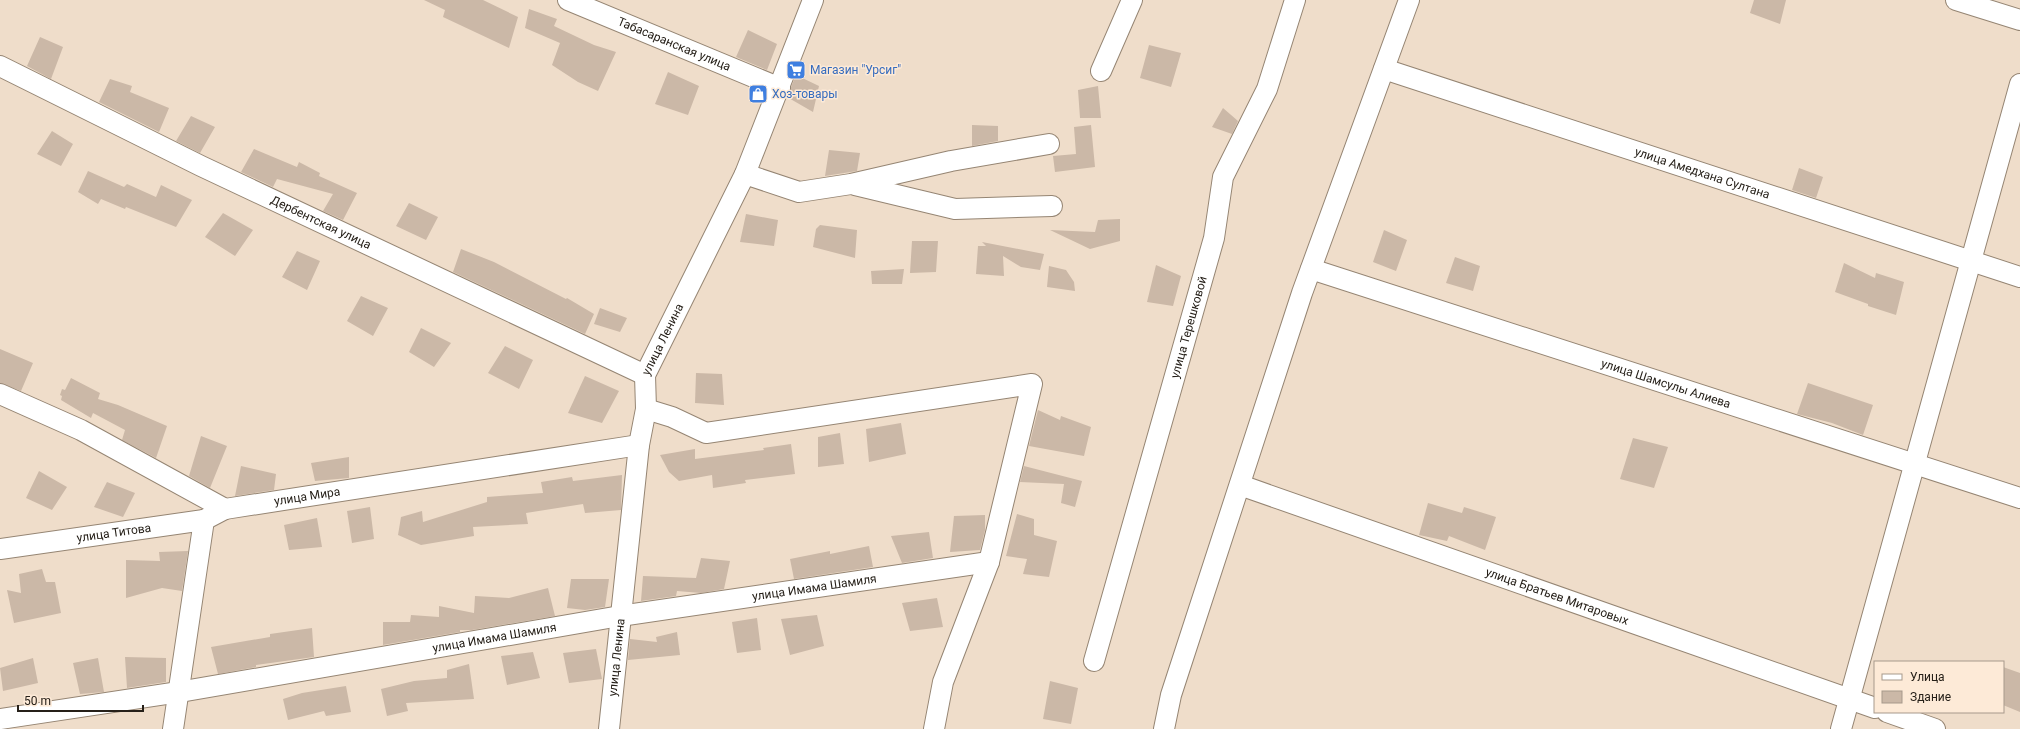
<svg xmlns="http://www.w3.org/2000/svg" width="2020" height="729" viewBox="0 0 2020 729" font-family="Roboto,sans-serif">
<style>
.building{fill:#cbb8a7}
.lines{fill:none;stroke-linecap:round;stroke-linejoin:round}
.street-casing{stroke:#958573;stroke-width:22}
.street{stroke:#fff;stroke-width:20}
.labels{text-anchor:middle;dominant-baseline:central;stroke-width:3;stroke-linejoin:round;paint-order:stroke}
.street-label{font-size:12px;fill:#262019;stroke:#fdead7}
.shop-label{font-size:12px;fill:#366cbe;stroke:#fdead7;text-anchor:start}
</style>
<rect width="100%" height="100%" fill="#efddca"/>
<!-- building -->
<path class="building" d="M424,0h59l35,17 -9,31 -66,-31 2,-7z
M1754,0h32l-6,24 -30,-11z
M529,9l28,10 -3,7 40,19 22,7 -18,39 -20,-9 -26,-17 8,-22 -35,-15z
M748,30l29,14 -10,26 -31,-13z
M40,37l23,10 -12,32 -24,-13z
M1149,45l32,8 -10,34 -31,-9z
M668,72l31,14 -11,29 -33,-11z
M796,75l23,11 -6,26 -26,-15z
M110,79l22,7 -2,6 39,16 -10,24 -60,-30z
M1098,86l3,32h-21l-2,-28z
M1223,108l15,13 -6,13 -20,-7z
M191,116l24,11 -15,26 -24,-12z
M972,125l26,1v15l-26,5z
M1091,125l4,42 -40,5 -2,-16 23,-2 -2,-27z
M52,131l21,13 -12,22 -24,-12z
M254,149l43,18 2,-5 21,11 -1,3 38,17 -14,27 -20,-9 10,-17 -56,-15 -4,8 -32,-15z
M829,150l31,3 -3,18 -32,5z
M1799,168l24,9 -7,21 -24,-8z
M88,171l36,16 3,-3 29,13 5,-12 31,15 -16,27 -50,-20 -1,2 -24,-10 -3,5 -20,-12z
M409,203l29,14 -12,23 -30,-14z
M223,213l30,17 -18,26 -30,-19z
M746,214l32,6 -4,26 -34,-4z
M1120,219v22l-30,8 -40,-19 45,2 3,-12z
M820,225l37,5 -2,28 -42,-11 3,-18z
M1384,230l23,10 -11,31 -23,-9z
M912,241h26l-2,31 -26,1z
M982,242l62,12 -4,16 -19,-3 -18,-11 1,20 -28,-2 2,-28h8z
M461,249l33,13 72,37 1,-1 27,16 -9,20 -132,-62z
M297,251l23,10 -13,29 -25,-13z
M1455,257l25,9 -7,25 -27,-8z
M1844,263l31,15 1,-5 28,9 -8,33 -28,-9v-2l-33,-12z
M1156,265l25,11 -8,30 -26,-4z
M1049,266l17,4 8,12 1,9 -28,-4z
M904,269l-2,15h-30l-1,-13z
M361,296l27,12 -15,28 -26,-15z
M600,308l27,10 -7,14 -26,-8z
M421,328l30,15 -17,24 -25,-15z
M505,346l28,14 -14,29 -31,-16z
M0,349l33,14 -12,28 -21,-8z
M696,373l26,1 2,31 -29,-2z
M585,376l34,15 -17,32 -34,-10z
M71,378l29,15 -2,6 20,6 49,21 -11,32 -34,-18 3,-10 -32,-17 -2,5 -30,-18 1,-4 -2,-1 2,-6 3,1z
M1808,383l65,22 -10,30 -31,-12 -35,-9z
M1038,410l22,10 1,-4 30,11 -7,29 -55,-10z
M901,423l5,31 -37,8 -3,-33z
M840,433l4,31 -26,3v-30z
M201,436l26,10 -17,42 -21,-12z
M1633,438l35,9 -14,41 -34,-9z
M791,444l4,30 -50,6 1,3 -33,5 -1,-13 -33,6 -10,-9 -9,-17 35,-6v10l69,-9 -1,-2z
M349,457v21l-34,3 -4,-18z
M241,466l35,8 -2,16 -39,6z
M1024,466l58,15 -7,26 -14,-4 3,-19 -44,-2z
M39,471l28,16 -15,23 -26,-12z
M622,475l-1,35 -36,3 -2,-9 -57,9 2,11 -55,3 1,9 -53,9 -23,-10 3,-18 21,-6 1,11 64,-20v-5l56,-4 -2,-11 31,-5 1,4z
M107,482l28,11 -12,24 -29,-10z
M1428,503l34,10 2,-6 32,10 -11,33 -36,-14 -2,5 -28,-6z
M370,507l4,32 -22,4 -5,-32z
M1017,514l17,5v16l23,6 -8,36 -26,-3 4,-15 -21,-3z
M985,515v15l-5,20 -30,2 4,-36z
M317,518l5,29 -33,3 -5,-25z
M929,532l4,26 -31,5 -11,-27z
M869,546l4,21 -79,12 -4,-20 40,-8v3z
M188,551l-6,40 -20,-3 -36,10v-38l34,1 -1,-9z
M701,558l29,3 -6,28 -23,4 -24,-2 -1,5 -35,5 2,-25 53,2z
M42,569l4,13h9l6,31 -47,10 -7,-33 14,3 -2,-19z
M571,579h38l-4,28 -20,3 -18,-2z
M548,588l7,28 -83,14h-12v2l-77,13v-23h27l1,-7 28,2v-11l35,7 1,-17 34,2z
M937,598l6,29 -33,4 -8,-28z
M817,615l7,31 -34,9 -9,-36z
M757,618l4,32 -24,3 -5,-31z
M312,628l2,29 -58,8v2l-38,7 -7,-27 59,-10v-3z
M677,632l3,23 -52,5 2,-21 27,3 -1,-5z
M596,649l6,30 -33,4 -6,-30z
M533,652l7,26 -33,7 -6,-29z
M125,657l41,1v24l-39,6z
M33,658l5,25 -35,8 -3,-23z
M98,658l6,34 -24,2 -7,-31z
M469,664l5,35 -68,4 2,8 -21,5 -6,-27 33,-8 33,-3v-8z
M2003,667l17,6v39l-17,-7z
M1050,681l28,7 -7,36 -28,-5z
M346,686l5,26 -25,4 -2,-5 -36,9 -5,-21 19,-6z"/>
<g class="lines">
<defs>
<g id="street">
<path id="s1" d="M568,0l212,88"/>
<path d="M1956,0l64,20"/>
<path id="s2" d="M0,66l201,100 444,209"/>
<path id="s3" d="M1384,69l636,208"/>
<path d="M1101,71l31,-71"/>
<path d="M745,174l54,18 52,-8 100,-23 98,-17"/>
<path d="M855,185l100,24 97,-3"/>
<path id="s4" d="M1311,269l709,229"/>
<path id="s5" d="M0,394l81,36 144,79 414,-64"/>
<path d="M646,409l26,8 34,16 326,-49 -43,178 -46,120 -9,47"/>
<path id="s6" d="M1240,485l635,223"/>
<path id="s7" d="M0,549l204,-29 21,-11"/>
<path id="s8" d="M1094,661l120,-423 9,-61 44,-88 28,-89"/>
<path d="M1887,712l48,17"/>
<path id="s9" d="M0,719l179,-27 441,-76 369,-54"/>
<path d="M173,729l31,-209"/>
<path id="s10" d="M609,729l30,-284 7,-36 -1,-34 100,-201 68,-174"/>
<path d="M1164,729l7,-34 131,-402 107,-293"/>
<path d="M1841,729l179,-645"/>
</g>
</defs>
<!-- street casing -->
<use href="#street" class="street-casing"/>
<!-- street -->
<use href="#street" class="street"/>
</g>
<!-- icons -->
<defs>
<symbol id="supermarket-square" viewBox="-11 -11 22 22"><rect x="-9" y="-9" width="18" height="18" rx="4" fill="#3f7fe0" stroke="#fdead7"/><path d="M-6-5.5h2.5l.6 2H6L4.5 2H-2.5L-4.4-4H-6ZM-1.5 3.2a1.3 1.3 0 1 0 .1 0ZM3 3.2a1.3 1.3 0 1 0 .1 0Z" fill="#fff"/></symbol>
<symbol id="shop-square" viewBox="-11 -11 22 22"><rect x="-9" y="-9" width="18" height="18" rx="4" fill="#3f7fe0" stroke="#fdead7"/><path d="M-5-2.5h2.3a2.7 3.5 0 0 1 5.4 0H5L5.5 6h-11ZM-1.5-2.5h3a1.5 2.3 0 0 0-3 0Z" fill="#fff"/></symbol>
</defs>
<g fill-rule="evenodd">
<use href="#supermarket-square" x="785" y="59" width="22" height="22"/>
<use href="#shop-square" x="747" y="83" width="22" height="22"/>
</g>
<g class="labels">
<!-- street labels -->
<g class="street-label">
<text stroke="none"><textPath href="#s1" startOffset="115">Табасаранская улица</textPath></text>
<text stroke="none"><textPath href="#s3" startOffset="335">улица Амедхана Султана</textPath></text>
<text stroke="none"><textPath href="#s2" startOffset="357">Дербентская улица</textPath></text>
<text stroke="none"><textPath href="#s8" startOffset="347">улица Терешковой</textPath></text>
<text stroke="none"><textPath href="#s10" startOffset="396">улица Ленина</textPath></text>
<text stroke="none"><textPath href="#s4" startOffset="373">улица Шамсулы Алиева</textPath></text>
<text stroke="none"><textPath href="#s5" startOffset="336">улица Мира</textPath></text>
<text stroke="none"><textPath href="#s7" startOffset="115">улица Титова</textPath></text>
<text stroke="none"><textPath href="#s9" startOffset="825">улица Имама Шамиля</textPath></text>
<text stroke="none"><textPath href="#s6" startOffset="336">улица Братьев Митаровых</textPath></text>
<text stroke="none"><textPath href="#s9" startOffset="501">улица Имама Шамиля</textPath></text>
<text stroke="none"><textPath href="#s10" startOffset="72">улица Ленина</textPath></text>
</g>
<!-- shop labels -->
<g class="shop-label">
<text x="810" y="70">Магазин "Урсиг"</text>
<text x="772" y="94">Хоз-товары</text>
</g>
</g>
<!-- legend -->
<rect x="1874" y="661" width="130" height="52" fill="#fdead7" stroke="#a7998b"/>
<rect x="1882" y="674" width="20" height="6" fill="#ffffff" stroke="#a7998b"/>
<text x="1910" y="681" font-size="12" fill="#262019">Улица</text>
<rect x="1882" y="691" width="20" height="12" fill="#cbb8a7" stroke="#a7998b"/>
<text x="1910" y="701" font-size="12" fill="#262019">Здание</text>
<!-- scale -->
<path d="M18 705v6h125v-6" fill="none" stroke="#262019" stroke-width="2"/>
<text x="24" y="705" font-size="12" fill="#262019" stroke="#fdead7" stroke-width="3" paint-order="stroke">50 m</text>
</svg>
